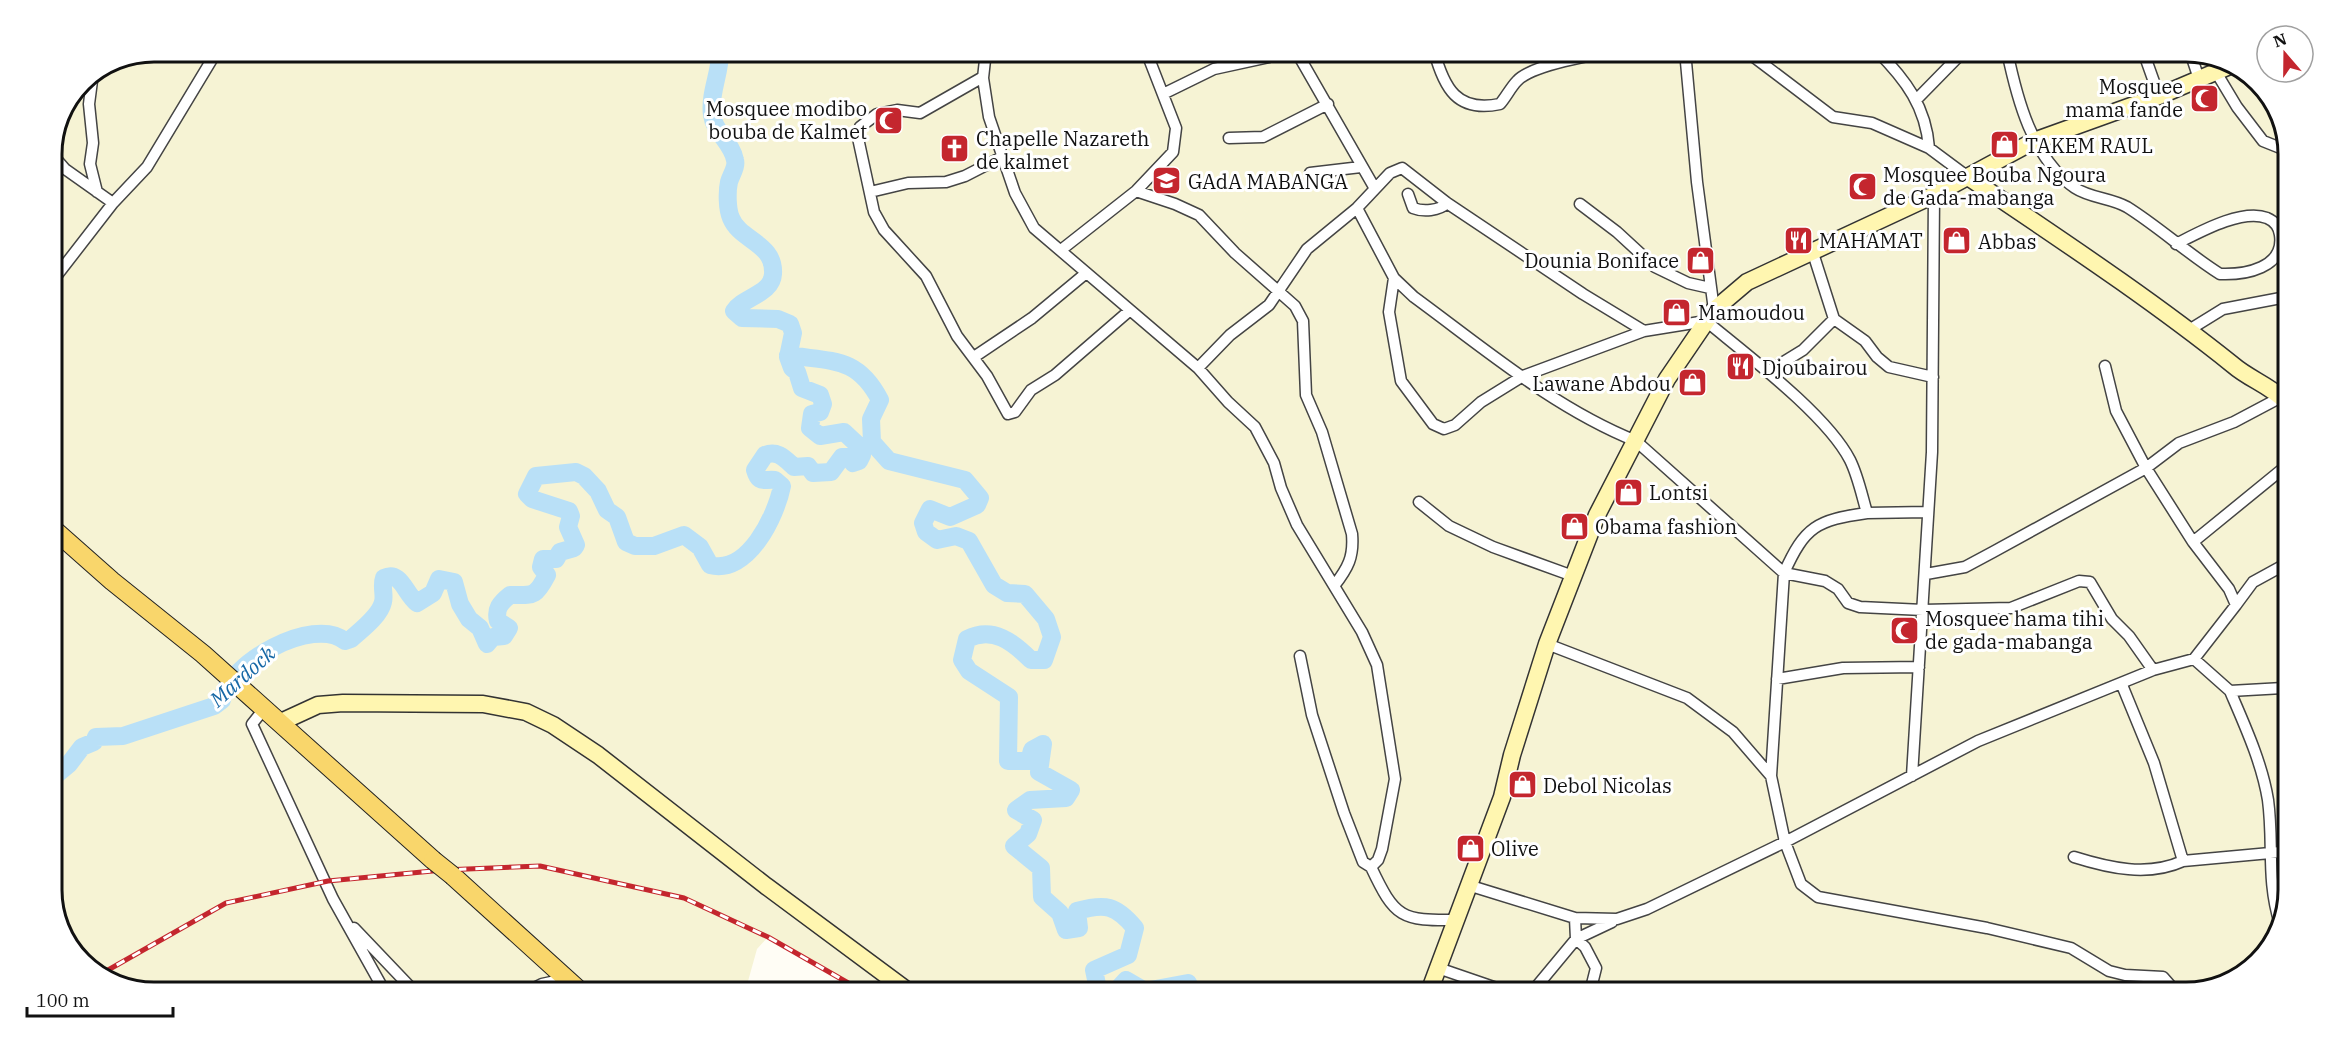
<svg xmlns="http://www.w3.org/2000/svg" width="2339" height="1043" viewBox="0 0 2339 1043" font-family="'IBM Plex Serif',serif">
<style>
.farmland{fill:#f6f3d4}
.lines{fill:none;stroke-linecap:round;stroke-linejoin:round}
.river{stroke:#b9e0f7;stroke-width:18}
.street-casing{stroke:#444;stroke-width:13}
.secondary-casing{stroke:#333;stroke-width:19}
.primary-casing{stroke:#222;stroke-width:20}
.street{stroke:#fff;stroke-width:10}
.secondary{stroke:#fff6b0;stroke-width:16}
.primary{stroke:#f9d66b;stroke-width:18}
.rail-casing{stroke:#c4262e;stroke-width:5}
.rail{stroke:#fff;stroke-width:3;stroke-dasharray:9;stroke-linecap:butt}
.primary-bridge-casing{stroke:#222;stroke-width:20;stroke-linecap:butt}
.primary-bridge{stroke:#f9d66b;stroke-width:18}
.labels{text-anchor:middle;dominant-baseline:central;stroke-width:6;stroke-linejoin:round;paint-order:stroke}
.poi-label{font-size:20px;fill:#111;stroke:#fff;text-anchor:start}
.water-label{font-size:21px;font-style:italic;fill:#1768a6;stroke:#fff}
.rim{fill:none;stroke:#111;stroke-width:3}
</style>
<rect width="100%" height="100%" fill="#fffdf5"/>
<!-- farmland -->
<path class="farmland" d="M154,51h2031l39,8 47,37 17,51 -8,781 -37,47 -57,17h-1322l-96,-55 -11,12 -12,43h-591l-39,-8 -43,-32 -21,-55v-750l30,-66 34,-22z"/>
<g class="lines">
<!-- river -->
<path class="river" d="M788,355c44,7 69,1 92,45l-9,19 1,23 17,19 76,19 15,18 -3,7 -27,12 -20,-8 -7,14 3,9 11,8 19,-4 13,5 25,44 13,8 18,1 21,25 6,18 -8,23h-13c-18,-18 -38,-34 -64,-21l-5,21 7,11 40,26 -1,64h21l3,-11 11,-6 -4,28 32,18 -5,8 -36,2 -14,10 17,10 -5,14 -14,12 27,22 1,29 18,16 6,17 13,-2 -2,-17c28,-8 39,-6 58,17l-7,27 -34,15 4,19 5,3
M51,779l18,-15 13,-17 12,-5 2,-5 27,-1 91,-30 8,-6c5,-36 91,-85 123,-59l6,-2c10,-9 29,-23 32,-37 2,-7 -2,-16 1,-24 17,-8 21,16 33,25l16,-10 6,-14 15,3 6,22 9,15 11,9 7,16 6,-7 11,-1 5,-8 -11,-7c-3,-12 2,-18 12,-26 23,0 25,3 37,-20l-6,-8 2,-8h13l4,-7 14,-4 2,-3 -8,-18 3,-11 -2,-5 -37,-12 -5,-5 9,-18 40,-4 8,4 14,15 9,19 10,7 9,25 9,4h19l30,-11 16,12 10,18c38,10 66,-49 72,-79l-7,-6c-12,-1 -16,4 -20,-10l10,-15c13,-5 20,4 29,12l14,-1 5,7 18,-1 11,-15h7l4,6 6,-2 3,-6 -2,-8 -16,-15 -24,4 -10,-8 2,-14 8,-2 3,-8 -3,-9 -18,-7 -5,-16 -5,-4 -4,-11 5,-24 -3,-9 -12,-5 -36,-1 -8,-7c9,-14 38,-17 39,-37 2,-31 -33,-33 -42,-56 -4,-9 -4,-27 -2,-36 2,-7 8,-15 6,-22 -3,-17 -21,-28 -23,-45 -3,-22 9,-43 8,-64
M1115,992l11,-12 19,11 43,-8 4,9"/>
<defs>
<path id="street" d="M986,51l-3,27 6,39 26,76 19,35 164,140 30,34 27,25 19,36 7,25 16,37 65,107 15,33 18,114 -13,70 -4,11 -7,7 -8,-5 -19,-49 -32,-98 -12,-59
M1296,51l78,136
M1434,51c10,37 23,62 66,53 6,-7 11,-17 17,-23 14,-16 78,-27 100,-30
M1685,51l12,131 17,128
M1746,51l87,66 39,6 57,25 39,29
M1877,51c29,29 49,56 52,97
M2007,51c10,48 25,107 68,137 15,10 36,10 52,19 32,20 61,47 93,67 25,1 65,-6 60,-39 -1,-8 -6,-14 -13,-17 -25,-10 -69,15 -91,26
M2143,51l16,45
M2190,52l9,27
M2216,72l21,35 26,34 25,10
M93,73l-4,31 4,39 -3,21 7,28
M983,77l-63,36 -23,-3 -20,4 -17,13 -2,11 16,74 10,18 42,46 31,60 30,40 21,38 7,-2 16,-22 24,-15 74,-64
M1163,94l51,-25 82,-18
M1916,100l48,-49
M1229,138l34,-1 65,-33
M51,153l14,16 48,34
M1310,173l51,-6
M1136,191l39,13 24,11 36,38 60,53 8,15 3,74 16,37 30,102c2,23 -4,34 -18,52
M870,192l38,-9 38,-1 19,-6 37,-19
M1408,194l5,14c10,4 26,3 34,-5
M1580,204l37,28 38,35 33,16 22,5
M1357,208l37,70 20,19c71,52 140,111 222,144l148,132 -13,203 14,66 16,42 17,13 169,31 84,20 38,23 16,4 38,2 7,8 -3,7
M1061,250l75,-59 37,-39 3,-24 -30,-77
M51,283l62,-80 34,-36 70,-116
M1834,319l31,22 12,16 12,10 44,10
M2189,330l34,-21 63,-12
M1644,331l62,-10c41,34 121,94 144,139 8,16 12,36 17,53l60,-1
M974,357l58,-39 53,-44
M2105,366l11,45 30,57 47,74
M1198,368l32,-33 39,-30 38,-56 50,-41 33,-35 12,-5 45,35 136,91 61,37 -121,45 -42,26 -26,23 -11,4 -11,-5 -32,-43 -12,-69 5,-34
M1767,372l36,-22 31,-31 -22,-69
M1419,502l30,24 44,21 80,29
M1867,513c-50,7 -62,13 -83,60l41,8 13,8 10,14 12,4 63,3 88,-2 68,-27 11,1 22,37 17,17 24,34
M1926,574l39,-7 28,-15 153,-84 33,-25 55,-21 51,-27
M2236,605l17,-23 31,-17
M1547,644l140,54 46,34 38,44
M2194,659l36,32 53,-3
M1777,679l66,-11 76,-1
M2122,685l32,78 29,98
M2230,691c15,35 32,72 38,109 6,45 -2,78 12,124
M264,709l-12,15 81,175 52,93
M1912,776l20,-324 2,-257
M2074,857c35,11 74,20 109,4l98,-9
M1371,867c24,51 30,54 86,53
M1471,886l104,32 42,1 30,-10 138,-67 193,-101 175,-71 41,-11 42,-54 -7,-16 -36,-47 92,-75
M1575,918l1,21 9,8 11,21 -6,24
M354,928l61,64
M1438,968l70,24
M526,992l16,-8 23,-5
M1532,992l44,-53 36,-17"/>
<path id="secondary" d="M1968,177c90,61 180,120 265,188 16,14 38,21 52,36
M281,722l37,-17 25,-2 140,1 43,8 27,13 45,30 168,131 143,106
M1429,992l73,-195 10,-42 35,-111 50,-129 70,-136 47,-69 33,-28 187,-87 100,-54 125,-45 73,-31"/>
<path id="primary" d="M51,527l61,54 91,73 230,206
M453,876l128,116"/>
</defs>
<!-- street casing -->
<use href="#street" class="street-casing"/>
<!-- secondary casing -->
<use href="#secondary" class="secondary-casing"/>
<!-- primary casing -->
<use href="#primary" class="primary-casing"/>
<!-- street -->
<use href="#street" class="street"/>
<!-- secondary -->
<use href="#secondary" class="secondary"/>
<!-- primary -->
<use href="#primary" class="primary"/>
<defs>
<path id="rail" d="M101,974l125,-71 102,-22 115,-11 97,-4 144,32 84,39 96,55"/>
</defs>
<!-- rail casing -->
<use href="#rail" class="rail-casing"/>
<!-- rail -->
<use href="#rail" class="rail"/>
<defs>
<path id="primary-bridge" d="M433,860l20,16"/>
</defs>
<!-- primary-bridge casing -->
<use href="#primary-bridge" class="primary-bridge-casing"/>
<!-- primary-bridge -->
<use href="#primary-bridge" class="primary-bridge"/>
</g>
<!-- icons -->
<defs>
<symbol id="mosque-square" viewBox="-11 -11 22 22"><rect x="-9" y="-9" width="18" height="18" rx="4" fill="#c4262e" stroke="#fff"/><path d="M3.5-4.9A6 6 0 1 0 3.5 4.9A5 5 0 1 1 3.5-4.9Z" fill="#fff"/></symbol>
<symbol id="shop-square" viewBox="-11 -11 22 22"><rect x="-9" y="-9" width="18" height="18" rx="4" fill="#c4262e" stroke="#fff"/><path d="M-5-2.5h2.3a2.7 3.5 0 0 1 5.4 0H5L5.5 6h-11ZM-1.5-2.5h3a1.5 2.3 0 0 0-3 0Z" fill="#fff"/></symbol>
<symbol id="church-square" viewBox="-11 -11 22 22"><rect x="-9" y="-9" width="18" height="18" rx="4" fill="#c4262e" stroke="#fff"/><path d="M-1.2-6h2.4v3.5h3.3v2.4h-3.3V6h-2.4V-.1h-3.3v-2.4h3.3Z" fill="#fff"/></symbol>
<symbol id="school-square" viewBox="-11 -11 22 22"><rect x="-9" y="-9" width="18" height="18" rx="4" fill="#c4262e" stroke="#fff"/><path d="M0-5L7-2L0 1L-7-2ZM-4 1L0 2.5L4 1V4Q0 6-4 4Z" fill="#fff"/></symbol>
<symbol id="restaurant-square" viewBox="-11 -11 22 22"><rect x="-9" y="-9" width="18" height="18" rx="4" fill="#c4262e" stroke="#fff"/><path d="M-5-6h1v4h1v-4h1v4h1v-4h1v5L-1.5 .5V6h-2V.5L-5-1ZM5-6V6H3V1.5H1.5Q1.5-4 5-6Z" fill="#fff"/></symbol>
</defs>
<g fill-rule="evenodd">
<use href="#mosque-square" x="2188" y="82" width="33" height="33"/>
<use href="#mosque-square" x="872" y="104" width="33" height="33"/>
<use href="#shop-square" x="1988" y="128" width="33" height="33"/>
<use href="#church-square" x="938" y="132" width="33" height="33"/>
<use href="#school-square" x="1150" y="164" width="33" height="33"/>
<use href="#mosque-square" x="1846" y="170" width="33" height="33"/>
<use href="#restaurant-square" x="1782" y="224" width="33" height="33"/>
<use href="#shop-square" x="1940" y="224" width="33" height="33"/>
<use href="#shop-square" x="1684" y="244" width="33" height="33"/>
<use href="#shop-square" x="1660" y="296" width="33" height="33"/>
<use href="#restaurant-square" x="1724" y="350" width="33" height="33"/>
<use href="#shop-square" x="1676" y="366" width="33" height="33"/>
<use href="#shop-square" x="1612" y="476" width="33" height="33"/>
<use href="#shop-square" x="1558" y="510" width="33" height="33"/>
<use href="#mosque-square" x="1888" y="614" width="33" height="33"/>
<use href="#shop-square" x="1506" y="768" width="33" height="33"/>
<use href="#shop-square" x="1454" y="832" width="33" height="33"/>
</g>
<g class="labels">
<!-- poi labels -->
<g class="poi-label">
<text x="2183" y="86" text-anchor="end">Mosquee<tspan x="2183" dy="23">mama fande</tspan></text>
<text x="867" y="108" text-anchor="end">Mosquee modibo<tspan x="867" dy="23">bouba de Kalmet</tspan></text>
<text x="976" y="138">Chapelle Nazareth<tspan x="976" dy="23">de kalmet</tspan></text>
<text x="2025" y="145">TAKEM RAUL</text>
<text x="1883" y="174">Mosquee Bouba Ngoura<tspan x="1883" dy="23">de Gada-mabanga</tspan></text>
<text x="1188" y="181">GAdA MABANGA</text>
<text x="1819" y="240">MAHAMAT</text>
<text x="1978" y="241">Abbas</text>
<text x="1679" y="260" text-anchor="end">Dounia Boniface</text>
<text x="1698" y="312">Mamoudou</text>
<text x="1762" y="367">Djoubairou</text>
<text x="1671" y="383" text-anchor="end">Lawane Abdou</text>
<text x="1649" y="492">Lontsi</text>
<text x="1595" y="526">Obama fashion</text>
<text x="1925" y="618">Mosquee hama tihi<tspan x="1925" dy="23">de gada-mabanga</tspan></text>
<text x="1543" y="785">Debol Nicolas</text>
<text x="1491" y="848">Olive</text>
</g>
<!-- water labels -->
<g class="water-label">
<text transform="translate(242 676) rotate(-42)">Mardock</text>
</g>
</g>
<!-- crop -->
<path d="M0 0H2339V1043H0ZM154 62H2186A92 92 0 0 1 2278 154V890A92 92 0 0 1 2186 982H154A92 92 0 0 1 62 890V154A92 92 0 0 1 154 62Z" fill="#fff" fill-rule="evenodd"/>
<path class="rim" d="M154 62H2186A92 92 0 0 1 2278 154V890A92 92 0 0 1 2186 982H154A92 92 0 0 1 62 890V154A92 92 0 0 1 154 62Z"/>
<!-- north arrow -->
<g transform="translate(2285 54) rotate(340)"><circle r="28" fill="#ffffff" stroke="#a0a0a0" stroke-width="1.5"/>
<path d="M0-4.5L10 22L0 15L-10 22Z" fill="#c4262e"/>
<text y="-9" font-size="16" font-weight="bold" text-anchor="middle" fill="#111111">N</text>
</g>
<!-- scale -->
<path d="M27 1007v9h146v-9" fill="none" stroke="#111111" stroke-width="3"/>
<text x="36" y="1007" font-size="18" fill="#111111" stroke="#ffffff" stroke-width="4.5" paint-order="stroke">100 m</text>
</svg>
